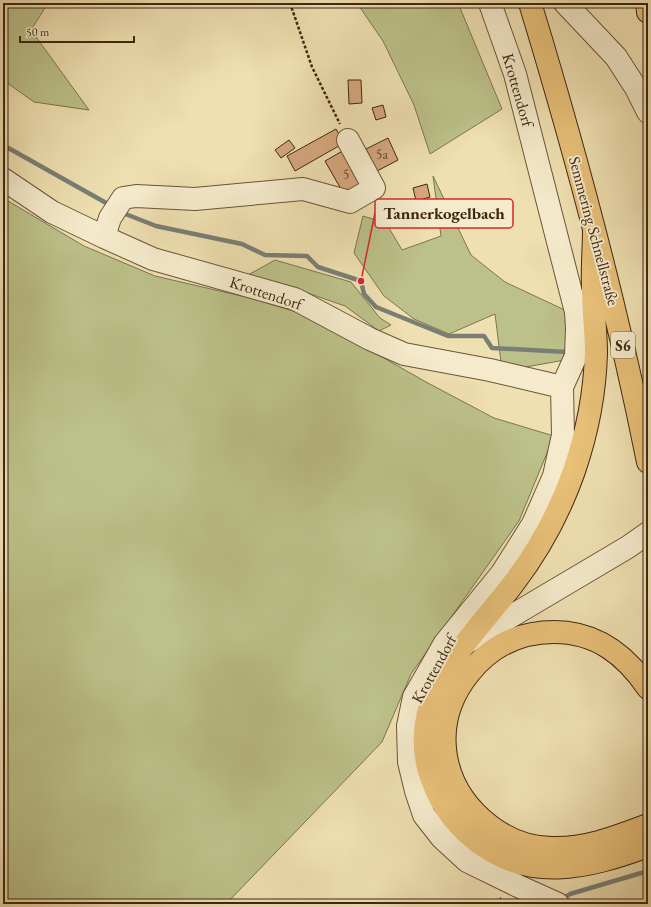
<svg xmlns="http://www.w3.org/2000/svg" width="651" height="907" viewBox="0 0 651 907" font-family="'EB Garamond',serif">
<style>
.green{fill:#bcc189;stroke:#7e744e}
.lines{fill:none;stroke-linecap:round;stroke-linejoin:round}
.stream{stroke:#797f75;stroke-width:4.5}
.building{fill:#d6a77d;stroke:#3f2613}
.minor-casing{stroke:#6b543a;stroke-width:24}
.highway-casing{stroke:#3f2613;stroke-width:24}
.path{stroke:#3f2613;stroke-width:2.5;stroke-dasharray:3 2;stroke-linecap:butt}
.minor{stroke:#f5ebcc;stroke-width:22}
.highway{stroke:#e8c078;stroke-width:22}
.labels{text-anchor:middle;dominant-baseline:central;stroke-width:4;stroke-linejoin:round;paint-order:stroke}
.number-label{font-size:14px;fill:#65462e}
.shield{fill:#f5ebcc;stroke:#76614a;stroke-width:1}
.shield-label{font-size:15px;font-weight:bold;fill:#3f2613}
.street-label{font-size:16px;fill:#3f2613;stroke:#f5ebcc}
.leader{fill:none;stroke:#d62828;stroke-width:1.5}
.callout-dot{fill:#d62828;stroke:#f5ebcc;stroke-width:1.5}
.callout{fill:#f5ebcc;stroke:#d62828;stroke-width:1.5}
.callout-label{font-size:17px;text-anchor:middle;font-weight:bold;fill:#3f2613}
</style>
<rect width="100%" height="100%" fill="#efe0b1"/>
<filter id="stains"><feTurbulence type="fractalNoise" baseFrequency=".005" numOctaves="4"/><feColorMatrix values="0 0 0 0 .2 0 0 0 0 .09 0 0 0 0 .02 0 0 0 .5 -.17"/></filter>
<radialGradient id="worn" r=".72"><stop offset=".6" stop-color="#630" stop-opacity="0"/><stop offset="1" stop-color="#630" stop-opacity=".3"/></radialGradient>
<!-- green -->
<path class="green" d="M3,3h45l-17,27 58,80 -55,-8 -31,-22z
M357,3h101l44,106 -72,45 -16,-49 -31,-64z
M433,176l38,79 34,27 64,30 -4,48 -45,8 -19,-6 -6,-48 -46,20 -35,-15 -30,-23 -30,-43 9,-37 23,7 16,27 39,-14z
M3,198l81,48 71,30 95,22 60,18 116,66 68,36 60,18 -35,85 -108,153 -29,68 -156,162h-223z
M275,260l76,22 29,36 11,7 -12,6 -34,-25 -43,-15 -54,-16z"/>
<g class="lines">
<!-- stream -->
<path class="stream" d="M3,145l105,59
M123,213l33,13 86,18 23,11 42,1 11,11 43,14 3,13 12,13 72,29h36l8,12 75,4
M561,900l9,-6 78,-23"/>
</g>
<!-- building -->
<path class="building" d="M348,80h13l1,23 -13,1z
M383,105l3,12 -10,3 -4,-12z
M336,129l8,14 -49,28 -8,-15z
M388,138l10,22 -21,11 -11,-22z
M289,140l6,8 -14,10 -6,-8z
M346,149l21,38 -21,11 -21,-37z
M427,184l3,13 -14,4 -3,-13z"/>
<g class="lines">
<defs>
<path id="minor" d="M490,3l25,71 61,238 1,16 -1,28 -14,31 1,48 -9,41 -21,48 -31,49 -57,70 -31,54 -6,29 1,36 7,29 8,24 18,23 25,23 51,25 40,18
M565,3l51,54 20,31 12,24
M3,179l49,33 52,25 49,22 142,40 75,40 34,15 86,16 72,17
M104,237l6,-19 13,-20 13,-2 59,3 108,-10 47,13 24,-14 -26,-48
M466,643l162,-96 20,-14"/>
<path id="highway" d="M530,3c46,151 87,304 118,459
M647,3l1,9
M594,229c0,20 -2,40 -1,60 0,22 3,43 3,64 -1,40 -9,80 -22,118 -14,40 -35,79 -61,113 -42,55 -106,111 -84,187 8,27 23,50 44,67 54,46 115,30 175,8
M648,688c-23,-34 -52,-56 -94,-56 -35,0 -62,13 -84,40 -41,50 -31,115 20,154 17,13 39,22 62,22 34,1 64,-11 96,-23"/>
</defs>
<!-- minor casing -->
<use href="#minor" class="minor-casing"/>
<!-- highway casing -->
<use href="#highway" class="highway-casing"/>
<!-- path -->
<path class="path" d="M290,3l22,64 28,57
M492,904l9,-6"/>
<!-- minor -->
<use href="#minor" class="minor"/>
<!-- highway -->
<use href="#highway" class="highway"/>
</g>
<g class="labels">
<!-- number labels -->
<g class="number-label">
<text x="382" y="154">5a</text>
<text x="346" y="174">5</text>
</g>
<!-- shield labels -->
<rect class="shield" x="611" y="332" width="24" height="26" rx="3"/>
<g class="shield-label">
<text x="623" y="345">S6</text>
</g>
<!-- street labels -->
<g class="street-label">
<text transform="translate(518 90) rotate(74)">Krottendorf</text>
<text transform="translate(594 231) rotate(75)">Semmering Schnellstraße</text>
<text transform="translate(266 293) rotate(18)">Krottendorf</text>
<text transform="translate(434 669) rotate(-61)">Krottendorf</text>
</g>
</g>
<!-- callouts -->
<path class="leader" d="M361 281L375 213"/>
<circle class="callout-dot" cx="361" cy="281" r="4"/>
<rect class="callout" x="375" y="199" width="138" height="29" rx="4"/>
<g class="callout-label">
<text x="444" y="219">Tannerkogelbach</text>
</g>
<!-- margin -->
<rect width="651" height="907" fill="none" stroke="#efe0b1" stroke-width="16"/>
<rect x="4" y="4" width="643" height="899" fill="none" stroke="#3f2613" stroke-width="2"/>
<rect x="8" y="8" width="635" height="891" fill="none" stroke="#3f2613"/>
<!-- scale -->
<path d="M20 36v6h114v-6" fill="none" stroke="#3f2613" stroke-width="2"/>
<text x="26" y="36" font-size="12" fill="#3f2613" stroke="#f5ebcc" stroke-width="3" paint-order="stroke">50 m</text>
<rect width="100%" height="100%" filter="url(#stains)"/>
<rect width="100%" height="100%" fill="url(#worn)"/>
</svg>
